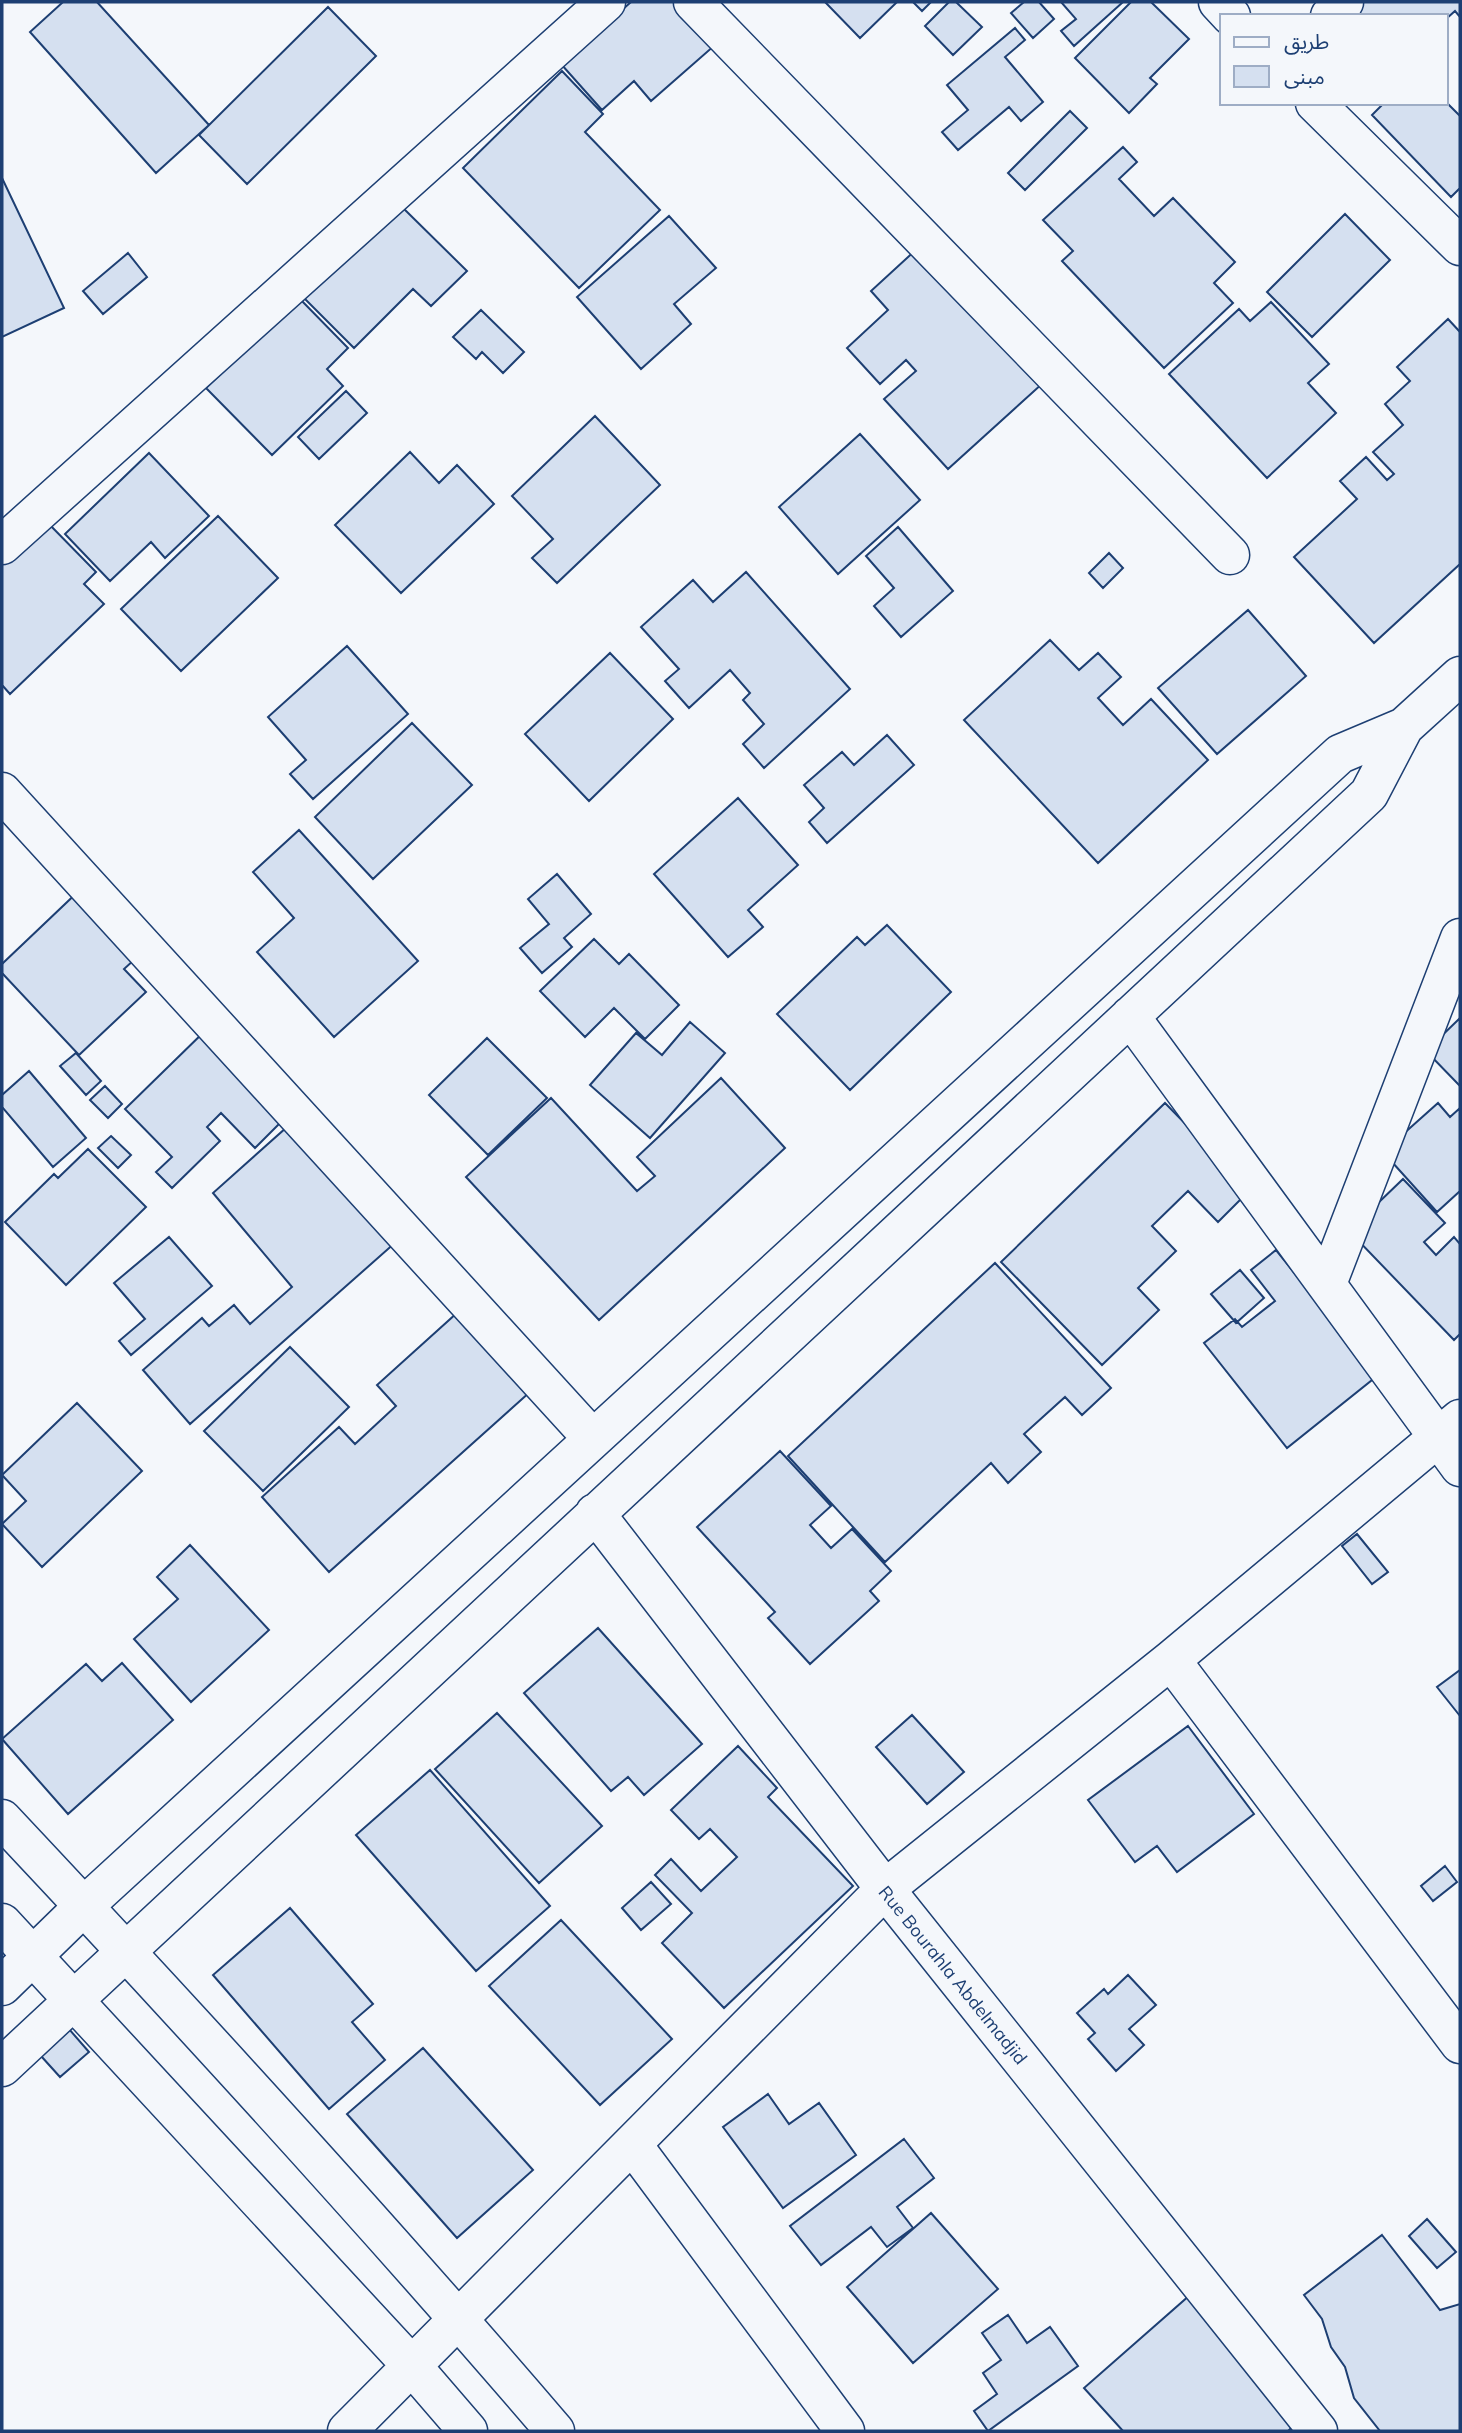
<svg xmlns="http://www.w3.org/2000/svg" width="1462" height="2433" viewBox="0 0 1462 2433" font-family="Mulish,'Noto Sans Arabic',sans-serif">
<style>
.building{fill:#d5e0f0;stroke:#1d3f73;stroke-width:2}
.lines{fill:none;stroke-linecap:round;stroke-linejoin:round}
.minor-casing{stroke:#1d3f73;stroke-width:41}
.minor{stroke:#f4f7fb;stroke-width:38}
.labels{text-anchor:middle;dominant-baseline:central;stroke-width:5;stroke-linejoin:round;paint-order:stroke}
.street-label{font-size:18px;fill:#1d3f73;stroke:#f4f7fb}
</style>
<rect width="100%" height="100%" fill="#f4f7fb"/>
<!-- building -->
<path class="building" d="M63,2h34l112,123 -53,48 -126,-141z
M631,2h46l38,43 -64,56 -17,-20 -32,29 -41,-46z
M825,2h72l-37,36z
M913,2h18l-9,9z
M949,2h7l26,25 -29,28 -28,-29z
M1024,2h15l15,17 -21,19 -22,-25z
M1061,2h62l-49,44 -13,-15 15,-12z
M1131,2h20l38,37 -39,39 7,6 -28,29 -54,-55z
M1353,2h107v15l-5,-6 -9,8v-3h-109z
M328,7l48,49 -129,128 -48,-49z
M1015,28l10,12 -20,17 38,45 -22,19 -12,-14 -51,43 -16,-18 26,-22 -21,-25z
M562,71l41,43 -18,18 75,78 -81,78 -116,-120z
M1446,102l14,14v72l-9,9 -79,-82 12,-12z
M1070,111l17,17 -62,62 -17,-17z
M1123,147l14,15 -18,17 35,37 19,-18 62,64 -21,21 19,20 -69,65 -102,-107 11,-10 -30,-31z
M2,178l62,130 -62,29z
M398,203l69,68 -36,35 -18,-17 -59,59 -50,-50z
M1345,214l45,46 -78,77 -45,-45z
M669,216l47,52 -42,36 17,20 -50,45 -64,-72z
M919,247l124,136 -95,86 -64,-70 32,-28 -10,-11 -26,24 -33,-36 41,-38 -17,-19z
M128,253l19,24 -44,37 -20,-23z
M299,298l49,50 -21,21 16,17 -71,69 -66,-67z
M1271,302l58,62 -21,19 28,30 -69,65 -98,-104 70,-65 11,12z
M481,310l43,42 -21,21 -21,-21 -6,7 -23,-22z
M1448,319l12,13v232l-86,79 -80,-86 63,-58 -17,-18 26,-24 21,23 7,-6 -21,-22 30,-27 -18,-21 25,-23 -13,-14z
M346,391l21,22 -48,46 -21,-22z
M595,416l65,69 -103,98 -25,-25 21,-19 -41,-43z
M860,434l60,66 -82,74 -59,-67z
M410,452l29,31 18,-18 37,39 -93,89 -66,-68z
M149,453l60,63 -44,42 -14,-16 -41,39 -45,-47z
M218,516l60,62 -97,93 -60,-62z
M46,521l50,51 -12,12 20,20 -94,90 -8,-9v-121z
M898,527l55,64 -52,46 -27,-31 20,-18 -28,-32z
M1109,553l14,15 -20,20 -14,-15z
M746,572l104,117 -86,79 -21,-24 21,-20 -21,-24 7,-7 -20,-23 -41,38 -24,-27 14,-12 -38,-42 52,-47 20,22z
M1248,610l58,66 -89,78 -59,-66z
M1050,640l29,30 19,-17 23,24 -23,21 25,27 28,-26 57,61 -110,103 -134,-143z
M347,646l61,68 -95,85 -23,-25 16,-14 -38,-43z
M610,653l63,66 -84,82 -64,-67z
M412,723l60,62 -99,94 -58,-62z
M887,735l27,30 -87,78 -18,-21 15,-14 -20,-23 38,-33 12,13z
M738,798l60,67 -50,45 15,17 -35,30 -74,-83z
M299,830l119,131 -84,76 -77,-85 37,-34 -41,-46z
M557,874l34,40 -27,24 8,9 -30,26 -22,-25 29,-24 -21,-25z
M84,886l61,64 -21,19 22,23 -67,63 -77,-82v-9z
M887,925l64,67 -101,98 -73,-76 80,-77 8,8z
M594,939l25,25 10,-10 50,51 -34,34 -31,-31 -29,29 -45,-46z
M1460,1018v68l-34,-35z
M690,1022l35,31 -75,85 -60,-53 46,-52 26,22z
M209,1027l83,84 -37,37 -34,-35 -14,14 13,14 -48,47 -16,-16 16,-15 -47,-48z
M487,1038l60,60 -59,57 -59,-60z
M76,1053l25,28 -15,14 -26,-29z
M29,1071l57,67 -33,29 -51,-60v-12z
M721,1078l64,70 -186,172 -133,-143 85,-79 86,93 18,-15 -18,-19z
M105,1086l17,18 -14,14 -18,-18z
M1165,1103l85,87 -32,32 -30,-31 -36,35 24,25 -38,37 21,22 -57,55 -101,-103z
M1438,1103l12,14 10,-9v83l-23,21 -54,-60z
M296,1119l109,115 -215,190 -47,-54 59,-52 7,8 25,-21 16,19 42,-37 -79,-94z
M111,1136l20,19 -13,13 -20,-20z
M88,1149l58,58 -80,78 -61,-63 49,-48 4,4z
M1403,1179l42,44 -21,19 12,13 18,-18 6,7v90l-6,6 -105,-109z
M169,1237l43,49 -81,69 -12,-14 26,-22 -31,-36z
M1276,1250l101,126 -90,72 -83,-105 31,-24 7,8 33,-26 -24,-31z
M995,1263l116,125 -29,27 -17,-18 -41,37 17,18 -33,31 -17,-20 -106,99 -97,-106z
M1240,1270l24,28 -28,25 -25,-29z
M468,1303l72,80 -211,189 -67,-75 77,-70 16,17 41,-38 -19,-21z
M290,1347l59,60 -86,84 -59,-60z
M77,1403l65,68 -100,96 -40,-43 24,-23 -24,-26z
M780,1451l51,55 -21,19 21,23 21,-19 39,42 -21,20 9,10 -69,63 -42,-46 7,-6 -78,-85z
M1357,1534l31,38 -16,12 -30,-38z
M190,1545l79,85 -78,72 -57,-63 44,-40 -21,-22z
M598,1628l104,116 -58,51 -16,-18 -17,14 -87,-98z
M122,1663l51,57 -105,94 -66,-75 84,-75 16,17z
M1460,1670v46l-23,-29z
M497,1713l105,113 -63,57 -104,-114z
M912,1715l52,57 -37,32 -51,-57z
M1188,1726l66,88 -77,58 -20,-26 -22,16 -47,-62z
M738,1746l39,42 -9,9 85,89 -129,122 -62,-65 30,-30 -37,-38 16,-16 30,32 36,-34 -27,-28 -11,10 -28,-29z
M430,1770l120,136 -74,65 -120,-136z
M1445,1866l12,16 -24,19 -12,-15z
M651,1882l20,22 -30,26 -19,-22z
M290,1908l83,96 -21,18 33,38 -56,49 -116,-134z
M561,1920l111,119 -72,66 -111,-119z
M1128,1975l28,30 -27,24 15,16 -28,26 -28,-32 7,-6 -18,-20 27,-24 4,5z
M62,2021l27,31 -29,25 -28,-31z
M423,2048l110,122 -76,68 -110,-124z
M768,2094l21,30 30,-21 37,52 -73,53 -60,-81z
M904,2139l30,39 -37,29 16,21 -26,19 -16,-20 -50,38 -31,-39z
M931,2213l67,76 -85,74 -66,-76z
M1427,2219l29,33 -19,16 -28,-32z
M1382,2235l58,75 20,-6v127h-80l-26,-33 -9,-31 -14,-20 -9,-28 -18,-24z
M1190,2295l110,125 -12,11h-165l-39,-43z
M1008,2315l19,28 23,-16 28,39 -90,65 -14,-20 23,-17 -14,-21 18,-13 -19,-27z"/>
<g class="lines">
<defs>
<path id="minor" d="M693,2l537,553
M1218,2l13,14
M1330,16l14,-14
M1315,103l145,143
M2,545l604,-543
M2,792l591,647
M1130,1016l330,451
M1327,1284l133,-346
M1460,1419l-289,241 289,384
M595,1513l290,376 433,542
M2,1819c188,200 374,403 553,612
M2,1923l410,443 56,65
M2,1986l82,-80 1256,-1152 64,-27 56,-51
M2,2067l1367,-1273 35,-67
M632,2144l213,287
M347,2431l538,-542 286,-229"/>
</defs>
<!-- minor casing -->
<use href="#minor" class="minor-casing"/>
<!-- minor -->
<use href="#minor" class="minor"/>
</g>
<g class="labels">
<!-- street labels -->
<g class="street-label">
<text transform="translate(953 1975) rotate(51)">Rue Bourahla Abdelmadjid</text>
</g>
</g>
<!-- border -->
<rect width="1462" height="2433" fill="none" stroke="#1d3f73" stroke-width="7"/>
<!-- legend -->
<rect x="1220" y="14" width="228" height="91" fill="#f4f7fb" stroke="#9eadc5" stroke-width="2"/>
<rect x="1234" y="37" width="35" height="10" fill="#f4f7fb" stroke="#9eadc5" stroke-width="2"/>
<text x="1284" y="49" font-size="21" fill="#1d3f73">طريق</text>
<rect x="1234" y="66" width="35" height="21" fill="#d5e0f0" stroke="#9eadc5" stroke-width="2"/>
<text x="1284" y="84" font-size="21" fill="#1d3f73">مبنى</text>
</svg>
